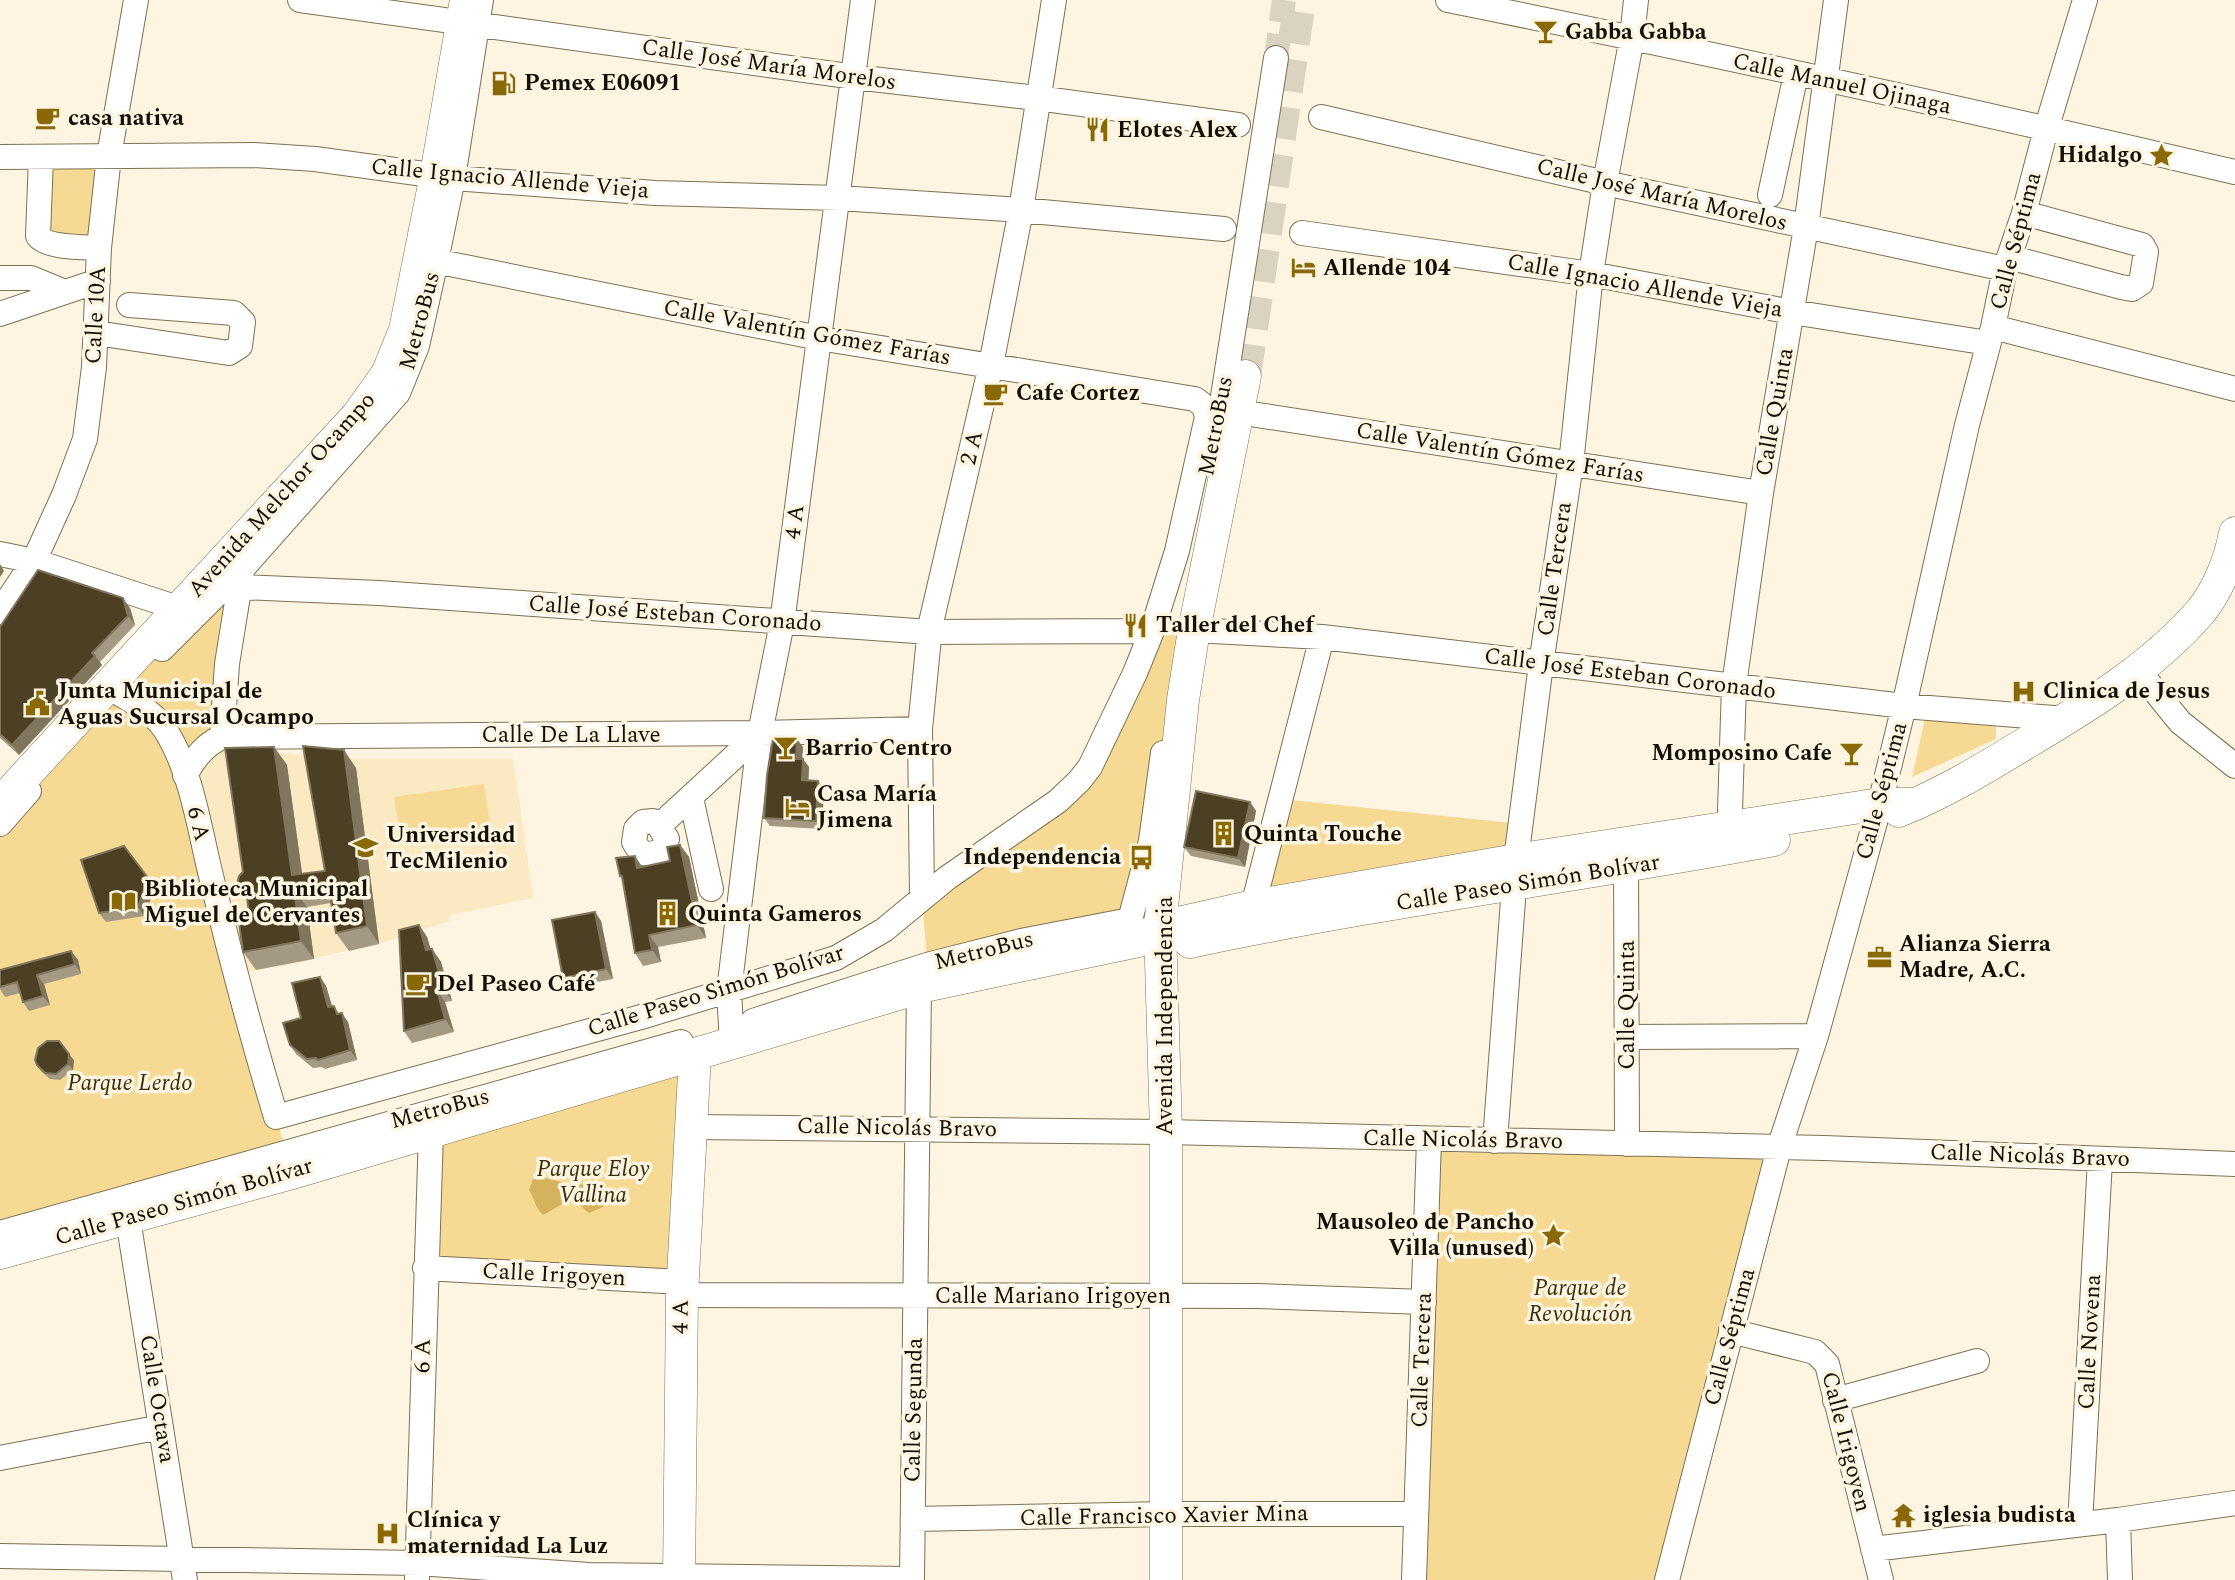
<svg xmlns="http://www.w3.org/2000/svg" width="2235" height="1580" viewBox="0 0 2235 1580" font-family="Spectral,serif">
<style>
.built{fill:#fae9c1}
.green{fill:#f6d992}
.water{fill:#d5b35d}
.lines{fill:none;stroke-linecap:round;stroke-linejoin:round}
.minor-tunnel{stroke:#dad3c1;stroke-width:24;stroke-dasharray:24 12;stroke-linecap:butt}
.major-tunnel{stroke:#dad3c1;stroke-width:32;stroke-dasharray:32 16;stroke-linecap:butt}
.minor-casing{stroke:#7d7154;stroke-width:26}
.major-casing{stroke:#7d7154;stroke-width:33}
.minor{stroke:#fff;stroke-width:24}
.major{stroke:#fff;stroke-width:32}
.wall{fill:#a49a83}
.shaded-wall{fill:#80765d}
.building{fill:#4b4024;stroke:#80765d;stroke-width:2}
.labels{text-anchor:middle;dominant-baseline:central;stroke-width:7;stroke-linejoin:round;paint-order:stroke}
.poi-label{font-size:23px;font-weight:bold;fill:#151005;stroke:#fdf5e2;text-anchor:start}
.street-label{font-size:23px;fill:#151005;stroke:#fdf5e2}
.park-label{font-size:23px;font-style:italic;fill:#3c2e07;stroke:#fdf5e2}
</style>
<rect width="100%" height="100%" fill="#fdf5e2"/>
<!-- built -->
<path class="built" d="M218,748l137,11h158l20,139 -83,17 -1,6 -70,23 -140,30 -42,-205z"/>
<!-- green -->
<path class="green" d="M109,156l-10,92 -51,-4 -7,-87z
M240,587l-18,150 -27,20 33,189 64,227 -292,80v-450l107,-117z
M1194,630l-34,297 -231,58 -7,-87 136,-97 94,-170z
M1925,719l71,2v18l-84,38z
M484,784l7,48 -89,13 -8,-48z
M1281,799l240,25 -5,36 -263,46z
M695,1055l-13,227 -257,-14 6,-137z
M1429,1140l350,8 -106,432h-258z"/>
<!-- water -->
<path class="water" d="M542,1177l34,9 17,-6 13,10 -3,17 -14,6 -13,-11 -12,1 -21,12c-8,-7 -8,-16 -14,-25l4,-11z"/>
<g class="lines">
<!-- minor-tunnel -->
<path class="minor-tunnel" d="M1276,58l8,-58"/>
<!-- major-tunnel -->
<path class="major-tunnel" d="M1245,376l55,-376"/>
<defs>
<path id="minor" d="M300,0l555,77 182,21 201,27
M1448,0c263,53 526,111 787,172
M1321,117l284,66 400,86
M0,157l254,-2 61,4 138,19 202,15 184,5 182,12 203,19
M41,157l-3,79c9,12 46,11 61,12
M1770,195l26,-121
M1302,233l289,41 201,38 196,31
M2009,257l112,30 11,2 9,-6 5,-31 -4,-7 -118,-32
M0,278h31l34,14
M0,314l98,-33
M1993,327l242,62
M96,333l133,20 11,-7 3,-24 -9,-9 -105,-8
M1238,412l523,81
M1214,437l7,-28 55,-351
M0,554l34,7 147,48
M216,589l24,-2 139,6 551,39 222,-1
M0,612l34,-51 30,-66 21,-56 9,-72 5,-119 10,-92 27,-156
M1194,630l128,7 582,69 163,13
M162,649l80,-80 156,-176 19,-47 19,-85 17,-83 28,-178
M2138,670l42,52 55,44
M107,686c23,15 49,25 62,50 24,41 32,102 44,148 19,79 40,156 63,233l365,-100 195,-59 48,-28 63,-52 111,-77 21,-20 11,-14 45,-94 17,-42 25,-80 30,-134 -3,-11 -9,-7 -376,-61 -399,-80
M222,737l5,-73 15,-93
M185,775c10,-17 19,-30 37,-38l538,-4 160,-4
M691,798l20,91
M0,824l29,-33
M659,826l8,13 -3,10 -11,5 -12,-1 -7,-11 2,-13 7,-7 10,-1 6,5 101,-93
M1729,842l5,-157 27,-192 45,-266 30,-227
M1626,851l1,293
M922,898l-2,-169 10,-102 61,-262 30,-155 33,-210
M1253,906l69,-269
M753,1021l174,-56 94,-24 109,-21 21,-79 12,-88
M1627,1037l189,-1
M732,1044l-3,-53 31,-258 22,-110 81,-623
M692,1127l474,5 658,16 411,16
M1495,1141l21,-281 25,-196 30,-200 20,-190 14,-91 27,-146 4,-37
M128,1219l57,361
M0,1233l681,-191
M425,1268l257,14
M682,1295l576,1 166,6
M1731,1331l84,21 12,12 54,216
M1835,1400l142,-39
M0,1458l161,-31
M913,1519l254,-5h249
M2118,1520l2,60
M2080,1524l20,-364
M1873,1549l245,-29 117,-17
M0,1556l418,7 171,12 323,4
M417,1579l14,-448
M912,1580l7,-592
M1414,1580l15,-440
M1667,1580l112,-432 37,-112 64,-232 24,-98 63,-281 26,-98 12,-58 19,-56 21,-80 40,-133"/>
<path id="major" d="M0,803l357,-387 30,-42 18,-44 31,-155 30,-175
M1899,811c45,-18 86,-43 127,-68 62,-37 128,-77 175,-132 17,-21 29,-51 34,-78
M1190,942c193,-41 390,-66 584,-102
M0,1253l292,-80 637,-188 209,-44 22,-14 93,-21 263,-46 364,-56h36
M679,1580l3,-285 13,-240
M1166,1580v-448l-6,-205 23,-227 11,-70 51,-254"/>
</defs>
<!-- minor casing -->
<use href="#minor" class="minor-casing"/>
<!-- major casing -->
<use href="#major" class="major-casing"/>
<!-- minor -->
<use href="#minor" class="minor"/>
<!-- major -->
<use href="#major" class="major"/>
</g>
<!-- wall -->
<path class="wall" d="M130,608l5,17 -35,37 2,3 -83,90 -19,-17v-111z
M274,747l13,18 15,109 23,-3 31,-103 23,176 -30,7 -13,-18 -5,-30 -24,4 7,52 -58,11 -13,-18 7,-30 -3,-21 -8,-11z
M803,747l-1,12 7,8 -1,13 10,1 6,8 -2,40 -52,-3 -6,-8z
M1250,802l6,9 -11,56 -54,-11 -7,-9z
M680,845l9,12 17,81 -48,9 3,15 -18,4 -8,-13 -12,-72 -3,-5 22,-9 28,-6z
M155,888l-11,28 -38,6 -7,-9z
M595,912l6,9 12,58 -43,8 -7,-9z
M419,925l8,12 4,13 1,-1 9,13 11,39 -7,1 9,30 -42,11 -8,-12z
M71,951l7,9 3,14 -37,10 6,21 -21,6 -6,-9 -3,-9 -15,4 -5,-8v-19z
M320,977l6,9 6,20h2l5,8 9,8 9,38 -32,9 -3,-2 -9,1 -17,-14 -6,-9z
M74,1060l-1,10 -13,10 -10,-1 -9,-8 -4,-6z"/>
<!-- shaded-wall -->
<path class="shaded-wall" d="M0,564l4,7 -4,6z
M123,598l7,10 5,17 -7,-9z
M95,656l7,9 -83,90 -7,-10z
M797,739l6,8 -1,20 -6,-8z
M274,747l13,18 17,122 -12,-12z
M344,750l12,18 23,176 -12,-18z
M803,759l6,8 -1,21 -6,-8z
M818,781l6,8 -2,40 -6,-8z
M1250,802l6,9 -11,56 -7,-9z
M680,845l9,12 17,81 -9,-13z
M635,856l8,12h-6z
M148,878l7,10 -11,28 -6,-9z
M294,889l13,18 7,52 -13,-18z
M595,912l6,9 12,58 -7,-10z
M419,925l8,12 8,26 -9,-13z
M649,935l9,12 3,15 -9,-12z
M432,949l9,13 11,39 -8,-12z
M71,951l7,9 3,14 -6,-10z
M37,975l7,9 6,21 -7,-9z
M320,977l6,9 9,30 -7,-9z
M437,990l8,12 9,30 -9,-13z
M342,1013l6,9 9,38 -7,-10z
M69,1054l5,6 -1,10 -5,-6z"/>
<!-- building -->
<path class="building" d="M38,570l85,28 5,18 -36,37 3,3 -83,89 -12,-11v-107z
M773,739h24l-1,20h7l-1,21 16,1 -2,40 -52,-3 3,-43z
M303,746l41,4 23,176 -31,7 -8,-49 -34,5 7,52 -58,11 -4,-29 11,-1 -3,-25 -8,-7 -2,-6 2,-8 4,-4 -18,-124 49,-1 18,128 33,-4z
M1196,791l54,11 -12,56 -54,-11z
M680,845l17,80 -48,10 3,15 -17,3 -13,-77h-2l-4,-18 19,-2 2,12 33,-7 -3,-14z
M124,846l24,32 -10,29 -39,6 -18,-53z
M595,912l11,57 -43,9 -11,-58z
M419,925l7,25 6,-1 12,40 -7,1 8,29 -41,12 -5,-101z
M71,951l4,13 -38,11 6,21 -20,6 -6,-20 -17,5v-17z
M320,977l8,30 6,-1 3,8 5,-1 8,37 -32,10 -2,-2 -9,1 -17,-14 -7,-22 18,-5 -9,-35z
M47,1041h12l10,13 -1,10 -12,10 -11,-1 -8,-8 -2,-5 3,-12z"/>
<!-- icons -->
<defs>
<symbol id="bar-bare" viewBox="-9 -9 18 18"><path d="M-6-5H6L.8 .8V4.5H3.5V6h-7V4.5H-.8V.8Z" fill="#886906" stroke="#fdf5e2" stroke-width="2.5" paint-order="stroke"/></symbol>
<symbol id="fuel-bare" viewBox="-9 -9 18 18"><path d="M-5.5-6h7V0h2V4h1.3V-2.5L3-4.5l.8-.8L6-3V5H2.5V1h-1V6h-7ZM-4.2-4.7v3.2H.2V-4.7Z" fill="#886906" stroke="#fdf5e2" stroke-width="2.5" paint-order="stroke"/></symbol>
<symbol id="cafe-bare" viewBox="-9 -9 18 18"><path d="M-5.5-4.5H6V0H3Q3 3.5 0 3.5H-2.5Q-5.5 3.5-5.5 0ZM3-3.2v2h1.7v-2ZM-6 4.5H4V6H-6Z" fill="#886906" stroke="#fdf5e2" stroke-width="2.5" paint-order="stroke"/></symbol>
<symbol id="restaurant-bare" viewBox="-9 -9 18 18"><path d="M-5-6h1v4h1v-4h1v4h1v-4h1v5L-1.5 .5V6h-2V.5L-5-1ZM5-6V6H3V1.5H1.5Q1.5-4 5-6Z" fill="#886906" stroke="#fdf5e2" stroke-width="2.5" paint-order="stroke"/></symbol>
<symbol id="sight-bare" viewBox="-9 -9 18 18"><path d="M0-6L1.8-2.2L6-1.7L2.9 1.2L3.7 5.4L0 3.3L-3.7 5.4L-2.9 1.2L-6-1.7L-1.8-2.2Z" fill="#886906" stroke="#fdf5e2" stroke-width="2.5" paint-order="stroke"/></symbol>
<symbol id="hotel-bare" viewBox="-9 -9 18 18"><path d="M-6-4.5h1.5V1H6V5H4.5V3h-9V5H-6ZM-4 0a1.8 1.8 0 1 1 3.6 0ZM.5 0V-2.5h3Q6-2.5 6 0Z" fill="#886906" stroke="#fdf5e2" stroke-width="2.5" paint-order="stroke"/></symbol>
<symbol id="hospital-bare" viewBox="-9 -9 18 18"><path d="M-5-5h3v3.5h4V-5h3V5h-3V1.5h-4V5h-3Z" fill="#886906" stroke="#fdf5e2" stroke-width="2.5" paint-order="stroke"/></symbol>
<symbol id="civic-bare" viewBox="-9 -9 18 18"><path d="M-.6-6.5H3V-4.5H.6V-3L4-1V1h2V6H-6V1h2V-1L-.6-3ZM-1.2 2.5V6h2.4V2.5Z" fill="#886906" stroke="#fdf5e2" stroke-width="2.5" paint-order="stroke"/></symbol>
<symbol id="building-bare" viewBox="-9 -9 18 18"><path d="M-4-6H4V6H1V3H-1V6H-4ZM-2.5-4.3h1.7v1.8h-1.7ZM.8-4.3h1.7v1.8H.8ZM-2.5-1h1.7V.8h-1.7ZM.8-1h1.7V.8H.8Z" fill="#886906" stroke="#fdf5e2" stroke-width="2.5" paint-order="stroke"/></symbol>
<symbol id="university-bare" viewBox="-9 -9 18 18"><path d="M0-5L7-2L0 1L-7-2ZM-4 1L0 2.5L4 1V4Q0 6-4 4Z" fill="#886906" stroke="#fdf5e2" stroke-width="2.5" paint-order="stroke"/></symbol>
<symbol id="bus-bare" viewBox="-9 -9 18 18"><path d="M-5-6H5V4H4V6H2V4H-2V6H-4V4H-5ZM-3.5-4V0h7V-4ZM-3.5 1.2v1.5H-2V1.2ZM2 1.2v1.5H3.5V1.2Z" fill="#886906" stroke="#fdf5e2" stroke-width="2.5" paint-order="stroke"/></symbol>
<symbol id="library-bare" viewBox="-9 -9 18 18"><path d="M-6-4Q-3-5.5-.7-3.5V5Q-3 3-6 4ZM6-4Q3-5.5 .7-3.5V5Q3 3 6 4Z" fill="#886906" stroke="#fdf5e2" stroke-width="2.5" paint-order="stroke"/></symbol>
<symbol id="office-bare" viewBox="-9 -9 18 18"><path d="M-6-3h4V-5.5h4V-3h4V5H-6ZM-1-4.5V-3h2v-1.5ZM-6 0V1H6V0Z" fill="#886906" stroke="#fdf5e2" stroke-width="2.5" paint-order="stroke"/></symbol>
<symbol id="temple-bare" viewBox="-9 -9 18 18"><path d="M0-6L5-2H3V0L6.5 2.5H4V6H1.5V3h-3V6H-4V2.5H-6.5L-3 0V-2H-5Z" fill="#886906" stroke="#fdf5e2" stroke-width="2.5" paint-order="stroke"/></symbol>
</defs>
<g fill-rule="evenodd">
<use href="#bar-bare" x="1528" y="14" width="35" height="35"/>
<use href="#fuel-bare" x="486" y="66" width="35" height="35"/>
<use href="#cafe-bare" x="30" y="100" width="35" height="35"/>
<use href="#restaurant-bare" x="1080" y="112" width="35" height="35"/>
<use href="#sight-bare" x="2144" y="138" width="35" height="35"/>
<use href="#hotel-bare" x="1286" y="250" width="35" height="35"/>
<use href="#cafe-bare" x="978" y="376" width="35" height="35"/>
<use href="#restaurant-bare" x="1118" y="608" width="35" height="35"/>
<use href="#hospital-bare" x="2006" y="674" width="35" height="35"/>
<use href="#civic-bare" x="20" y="686" width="35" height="35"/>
<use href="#bar-bare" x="768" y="730" width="35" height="35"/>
<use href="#bar-bare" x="1834" y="736" width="35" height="35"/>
<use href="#hotel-bare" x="780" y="790" width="35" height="35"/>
<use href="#building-bare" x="1206" y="816" width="35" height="35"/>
<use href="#university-bare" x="348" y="830" width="35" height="35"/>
<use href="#bus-bare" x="1124" y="840" width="35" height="35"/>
<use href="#library-bare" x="106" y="884" width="35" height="35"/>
<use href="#building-bare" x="650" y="896" width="35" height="35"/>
<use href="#office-bare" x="1862" y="940" width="35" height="35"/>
<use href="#cafe-bare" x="400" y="966" width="35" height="35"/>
<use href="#sight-bare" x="1536" y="1218" width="35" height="35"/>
<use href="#temple-bare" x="1886" y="1498" width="35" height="35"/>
<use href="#hospital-bare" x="370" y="1516" width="35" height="35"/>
</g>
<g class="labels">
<!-- poi labels -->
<g class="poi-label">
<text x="1565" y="32">Gabba Gabba</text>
<text x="524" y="83">Pemex E06091</text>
<text x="68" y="118">casa nativa</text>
<text x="1117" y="130">Elotes Alex</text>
<text x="2142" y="155" text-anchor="end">Hidalgo</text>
<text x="1323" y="268">Allende 104</text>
<text x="1016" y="393">Cafe Cortez</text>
<text x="1156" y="625">Taller del Chef</text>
<text x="58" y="691">Junta Municipal de<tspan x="58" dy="26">Aguas Sucursal Ocampo</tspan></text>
<text x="2043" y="691">Clinica de Jesus</text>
<text x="805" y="748">Barrio Centro</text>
<text x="1832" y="753" text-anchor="end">Momposino Cafe</text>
<text x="817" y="794">Casa María<tspan x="817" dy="26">Jimena</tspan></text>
<text x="1244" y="834">Quinta Touche</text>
<text x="386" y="835">Universidad<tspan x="386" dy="26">TecMilenio</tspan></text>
<text x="1121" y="857" text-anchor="end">Independencia</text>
<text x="144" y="889">Biblioteca Municipal<tspan x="144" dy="26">Miguel de Cervantes</tspan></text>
<text x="688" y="914">Quinta Gameros</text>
<text x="1899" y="944">Alianza Sierra<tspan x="1899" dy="26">Madre, A.C.</tspan></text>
<text x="437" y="984">Del Paseo Café</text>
<text x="1534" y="1222" text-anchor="end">Mausoleo de Pancho<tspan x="1534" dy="26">Villa (unused)</tspan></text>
<text x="1923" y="1515">iglesia budista</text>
<text x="407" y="1520">Clínica y<tspan x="407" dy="26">maternidad La Luz</tspan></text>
</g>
<!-- street labels -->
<g class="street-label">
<text transform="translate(769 65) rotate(8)">Calle José María Morelos</text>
<text transform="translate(1842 84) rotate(12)">Calle Manuel Ojinaga</text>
<text transform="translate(510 179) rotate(5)">Calle Ignacio Allende Vieja</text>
<text transform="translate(1662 195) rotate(13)">Calle José María Morelos</text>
<text transform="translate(2016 241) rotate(-75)">Calle Séptima</text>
<text transform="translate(1645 286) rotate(10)">Calle Ignacio Allende Vieja</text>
<text transform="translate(96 315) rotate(-87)">Calle 10A</text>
<text transform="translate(420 321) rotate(-75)">MetroBus</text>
<text transform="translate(807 333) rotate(10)">Calle Valentín Gómez Farías</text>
<text transform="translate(1775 412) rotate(-80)">Calle Quinta</text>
<text transform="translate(1216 426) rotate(-79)">MetroBus</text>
<text transform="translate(972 448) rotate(-77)">2 A</text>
<text transform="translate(1500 453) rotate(9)">Calle Valentín Gómez Farías</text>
<text transform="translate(282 495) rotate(-48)">Avenida Melchor Ocampo</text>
<text transform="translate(795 522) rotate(-83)">4 A</text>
<text transform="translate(1555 569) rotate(-82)">Calle Tercera</text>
<text transform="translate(675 614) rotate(4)">Calle José Esteban Coronado</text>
<text transform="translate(1630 674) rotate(7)">Calle José Esteban Coronado</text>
<text x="571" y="735">Calle De La Llave</text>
<text transform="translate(1882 791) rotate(-75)">Calle Séptima</text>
<text transform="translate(198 824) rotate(76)">6 A</text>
<text transform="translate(1528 883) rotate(-9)">Calle Paseo Simón Bolívar</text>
<text transform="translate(984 951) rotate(-14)">MetroBus</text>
<text transform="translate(716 991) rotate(-17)">Calle Paseo Simón Bolívar</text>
<text transform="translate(1627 1005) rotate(-90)">Calle Quinta</text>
<text transform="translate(1165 1016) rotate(-90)">Avenida Independencia</text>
<text transform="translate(440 1109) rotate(-15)">MetroBus</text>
<text transform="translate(897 1128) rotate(1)">Calle Nicolás Bravo</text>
<text transform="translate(1463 1140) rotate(1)">Calle Nicolás Bravo</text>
<text transform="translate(2030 1156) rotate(2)">Calle Nicolás Bravo</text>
<text transform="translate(184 1202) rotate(-16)">Calle Paseo Simón Bolívar</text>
<text transform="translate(554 1275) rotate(3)">Calle Irigoyen</text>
<text x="1053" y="1296">Calle Mariano Irigoyen</text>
<text transform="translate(681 1317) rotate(-89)">4 A</text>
<text transform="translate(1730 1337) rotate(-75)">Calle Séptima</text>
<text transform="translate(2090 1342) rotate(-87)">Calle Novena</text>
<text transform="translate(423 1356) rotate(-89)">6 A</text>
<text transform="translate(1422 1360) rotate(-88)">Calle Tercera</text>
<text transform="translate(157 1399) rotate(81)">Calle Octava</text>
<text transform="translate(914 1410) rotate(-89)">Calle Segunda</text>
<text transform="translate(1846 1442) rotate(76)">Calle Irigoyen</text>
<text transform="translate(1164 1516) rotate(-1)">Calle Francisco Xavier Mina</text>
</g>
<!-- park labels -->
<g class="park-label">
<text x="130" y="1083">Parque Lerdo</text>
<text x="593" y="1169">Parque Eloy<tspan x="593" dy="26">Vallina</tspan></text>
<text x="1580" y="1288">Parque de<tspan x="1580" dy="26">Revolución</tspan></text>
</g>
</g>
</svg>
